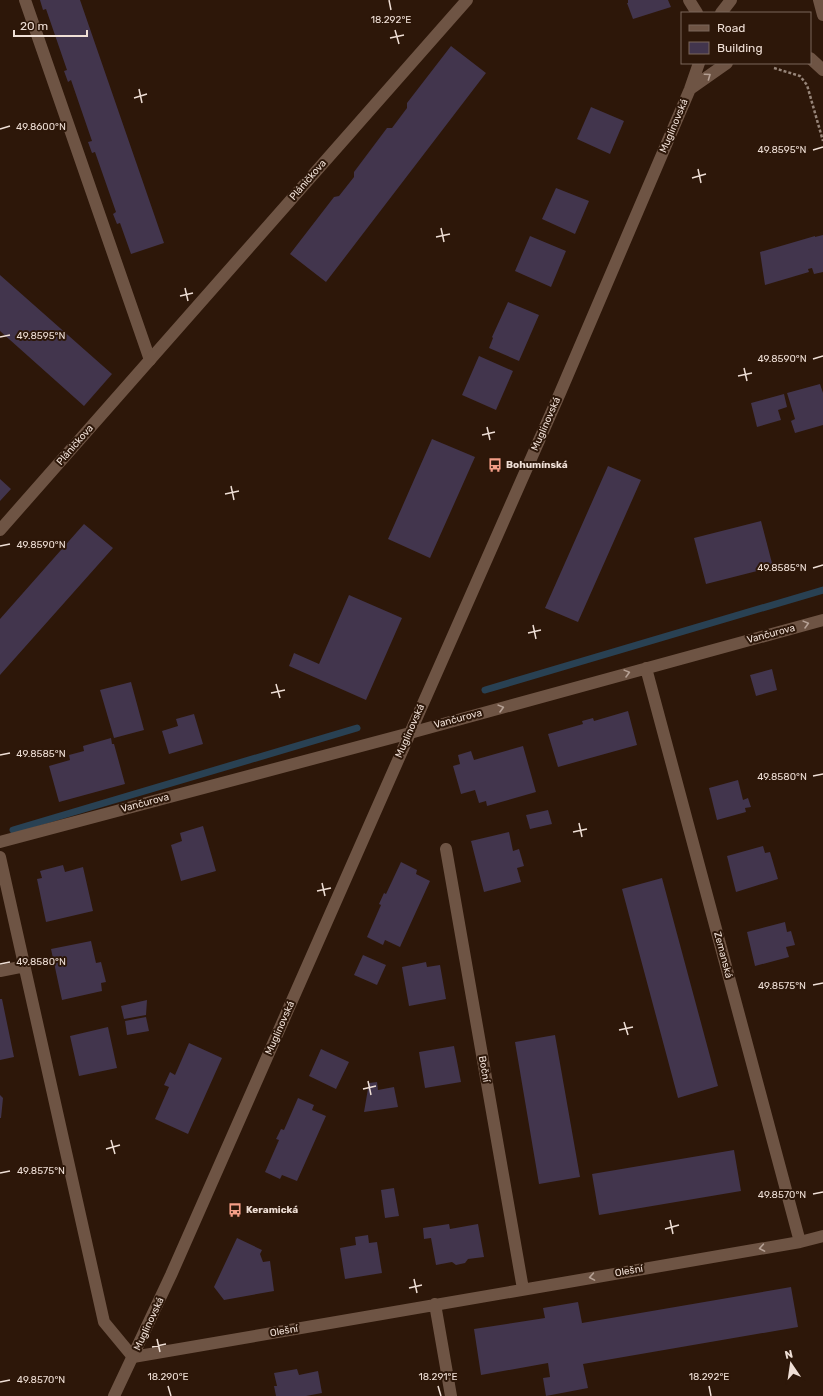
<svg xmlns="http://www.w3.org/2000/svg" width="823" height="1396" viewBox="0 0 823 1396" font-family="Rubik,sans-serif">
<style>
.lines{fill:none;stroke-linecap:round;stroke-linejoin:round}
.stream{stroke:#294153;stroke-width:7}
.building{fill:#42354d}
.path{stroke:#978579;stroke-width:2.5;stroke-dasharray:3 2;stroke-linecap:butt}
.lane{stroke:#6e5444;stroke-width:12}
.street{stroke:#6e5444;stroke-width:12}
.secondary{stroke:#6e5444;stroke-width:12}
.oneway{stroke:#b5a094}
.ticks{fill:none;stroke:#efdfd6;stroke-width:1.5}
.labels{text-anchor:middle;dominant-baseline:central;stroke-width:4;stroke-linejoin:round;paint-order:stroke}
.street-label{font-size:10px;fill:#efdfd6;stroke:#2d1709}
.poi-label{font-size:10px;font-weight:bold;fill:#efdfd6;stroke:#2d1709;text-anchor:start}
.ticks-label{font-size:10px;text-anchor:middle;fill:#efdfd6;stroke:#2d1709;stroke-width:4;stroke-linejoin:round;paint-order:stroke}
</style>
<rect width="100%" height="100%" fill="#2d1709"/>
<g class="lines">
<!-- stream -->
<path class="stream" d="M485,690l338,-100
M13,830l344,-102"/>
</g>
<!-- building -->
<path class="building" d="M40,0h40l84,243 -33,11 -11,-31 -3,1 -4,-10 3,-2 -21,-60 -3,1 -4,-11 4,-1 -21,-61 -3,2 -4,-11 3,-1 -21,-61 -3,1z
M628,0h40l3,7 -38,12 -6,-16h1z
M451,46l35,27 -160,209 -36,-28 44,-57 5,-1 15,-19v-5l33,-44h5l15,-20v-5z
M591,107l33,14 -14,33 -33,-15z
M556,188l33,13 -14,33 -33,-15z
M823,235v37l-9,2 -2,-6 -4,1 1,3 -44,13 -5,-33 55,-16v1z
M530,236l36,15 -15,36 -36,-16z
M0,275l112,99 -28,32 -84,-75z
M508,302l31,13 -20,46 -30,-13 4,-10 -1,-1z
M479,356l34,15 -17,39 -34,-15z
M820,384l3,9v32l-28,8 -4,-12 4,-2 -8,-26z
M784,394l3,13 -9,3 3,10 -24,7 -6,-24z
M432,439l43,18 -45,101 -42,-19z
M608,466l33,14 -63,142 -33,-14z
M0,479l11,10 -11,12z
M761,521l12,46 -67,17 -12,-46z
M84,524l29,24 -113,127v-56z
M349,595l53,23 -36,82 -77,-34 5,-13 25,11z
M772,669l5,21 -21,6 -6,-21z
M131,682l13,48 -30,8 -14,-48z
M628,711l9,34 -79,22 -10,-33 35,-10 -1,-3 11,-3 1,3z
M194,714l9,30 -34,10 -7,-23 16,-5 -2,-7z
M111,738l1,6h2l11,40 -66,18 -10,-36 21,-6 -1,-5 15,-4 -1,-5z
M523,746l13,46 -49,14 -1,-5 -7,2 -4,-13 -14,4 -8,-28 7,-2 -2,-9 13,-4 3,9z
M738,780l5,20 5,-2 3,9 -6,1 1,4 -29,8 -8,-32z
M548,810l4,14 -22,5 -4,-14z
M203,826l13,45 -35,10 -10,-36 11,-4 -2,-8z
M509,832l4,19 6,-2 5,17 -7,2 4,14 -37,10 -13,-51z
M763,846l2,7 5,-1 8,27 -42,13 -9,-36z
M401,862l16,8 -1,4 14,7 -30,66 -15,-7 -2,5 -16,-8 14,-32 -2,-1 5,-11 2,1z
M63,865l2,7 18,-5 10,44 -47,11 -9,-43 5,-1 -2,-7z
M662,878l56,208 -40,12 -56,-209z
M785,922l2,10 4,-1 4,14 -9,2 3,10 -34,9 -8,-34z
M91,941l5,22 5,-1 5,20 -5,1 1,8 -40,9 -11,-51z
M363,955l23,10 -9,20 -23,-10z
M426,962l1,5 13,-2 6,34 -37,7 -7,-39z
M0,999h2l12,58 -14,3z
M147,1000l-1,15 -22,4 -3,-13z
M146,1017l3,14 -22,4 -2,-14z
M108,1027l9,41 -38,8 -9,-40z
M555,1035l25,142 -41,7 -24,-142z
M189,1043l33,15 -34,76 -33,-15 14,-32 -5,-2 6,-13 5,3z
M454,1046l7,36 -36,6 -6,-36z
M321,1049l28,13 -13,27 -27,-13z
M377,1082l1,8 16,-3 4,20 -34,5 5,-29z
M0,1095l3,3 -2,20h-1z
M298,1098l16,7 -2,5 14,6 -29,65 -15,-6 -2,4 -15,-7 14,-32 -3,-1 5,-10 3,1z
M734,1150l7,41 -142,24 -7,-41z
M394,1188l5,28 -14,2 -4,-28z
M449,1224l1,5 28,-5 6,33 -16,2 -3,4 -9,2 -4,-3 -16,3 -5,-27 -7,1 -1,-11z
M368,1235l1,8 8,-1 5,31 -37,6 -5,-31 16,-3 -1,-8z
M237,1238l25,12 -2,4 3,8 7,-1 4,30 -50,9 -10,-13z
M791,1287l7,40 -215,37 5,24 -42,8 -3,-18 7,-1 -2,-14 -67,12 -7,-46 71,-11 -2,-10 35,-6 4,21z
M297,1369l2,6 19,-4 4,22 -16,3h-30l-2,-10h3l-3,-13z"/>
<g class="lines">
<!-- path -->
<path class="path" d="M774,68l26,8 7,9 16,56"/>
<!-- lane -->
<path class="lane" d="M25,0l125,360
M689,0l8,13"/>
<!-- street -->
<path class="street" d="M0,530l467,-530
M646,668l154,574
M0,842l410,-109 413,-113
M446,849l77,440
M0,857l104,465 29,35 667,-115 23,-6
M0,971l25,-5
M435,1304l16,92"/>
<!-- secondary -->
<path class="secondary" d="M819,0l4,15
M721,13l10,-13
M810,58l13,12
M690,89l37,-26
M114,1396l57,-121 389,-882 130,-304 9,-26"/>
</g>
<!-- one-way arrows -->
<defs><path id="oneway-chevron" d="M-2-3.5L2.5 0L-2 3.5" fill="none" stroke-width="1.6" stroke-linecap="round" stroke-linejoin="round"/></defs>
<g class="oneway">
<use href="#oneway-chevron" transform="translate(708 76) rotate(-35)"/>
<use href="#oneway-chevron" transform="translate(806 624) rotate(-15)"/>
<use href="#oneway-chevron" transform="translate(627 673) rotate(-15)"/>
<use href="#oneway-chevron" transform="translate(501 708) rotate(-15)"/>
<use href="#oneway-chevron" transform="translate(762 1248) rotate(170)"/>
<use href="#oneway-chevron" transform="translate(592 1277) rotate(170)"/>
</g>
<!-- ticks -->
<path class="ticks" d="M389,0l2,10M395,30l4,14M390,38l14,-3M139,89l3,14M134,98l13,-4M0,129l10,-3M813,150l10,-3M698,169l3,14M692,178l14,-4M441,228l3,14M436,237l14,-3M185,288l3,13M180,296l13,-3M0,337l10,-2M813,359l10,-3M744,368l3,13M738,376l14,-3M487,427l3,13M482,435l13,-3M231,486l3,14M225,494l14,-3M0,546l10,-2M813,568l10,-3M533,625l3,14M528,633l13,-3M276,684l4,14M271,693l14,-3M0,755l10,-2M813,776l10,-2M579,823l3,14M573,832l14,-3M322,883l3,13M317,891l14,-3M0,964l10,-2M813,985l10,-2M624,1022l4,13M619,1030l14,-3M368,1081l3,14M363,1089l13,-3M111,1140l4,14M106,1149l14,-4M0,1173l10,-2M813,1194l10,-2M670,1220l3,14M665,1229l14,-4M414,1279l3,14M409,1288l13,-3M157,1339l3,13M152,1347l14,-3M0,1382l10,-2M168,1386l3,10M438,1386l3,10M709,1386l2,10"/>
<!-- icons -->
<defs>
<symbol id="bus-bare" viewBox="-9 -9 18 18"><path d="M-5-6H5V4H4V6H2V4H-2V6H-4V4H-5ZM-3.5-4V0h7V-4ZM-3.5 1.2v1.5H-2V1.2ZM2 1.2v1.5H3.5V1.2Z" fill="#f49e87" stroke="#2d1709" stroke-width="2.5" paint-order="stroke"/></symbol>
</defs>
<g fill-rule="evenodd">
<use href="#bus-bare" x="485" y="455" width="20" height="20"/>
<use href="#bus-bare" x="225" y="1200" width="20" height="20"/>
</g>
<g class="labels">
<!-- street labels -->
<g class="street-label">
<text transform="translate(674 126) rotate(-67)">Muglinovská</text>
<text transform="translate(308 180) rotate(-49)">Pláničkova</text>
<text transform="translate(546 424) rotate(-66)">Muglinovská</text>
<text transform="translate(75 445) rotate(-49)">Pláničkova</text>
<text transform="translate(771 634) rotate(-15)">Vančurova</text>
<text transform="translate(458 719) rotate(-15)">Vančurova</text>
<text transform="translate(410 731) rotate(-66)">Muglinovská</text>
<text transform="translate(145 803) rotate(-15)">Vančurova</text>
<text transform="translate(723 955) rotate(75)">Zemanská</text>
<text transform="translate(280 1028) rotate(-66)">Muglinovská</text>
<text transform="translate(484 1069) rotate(80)">Boční</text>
<text transform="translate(629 1271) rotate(-10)">Olešní</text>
<text transform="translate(149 1324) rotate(-65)">Muglinovská</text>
<text transform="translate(284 1331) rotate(-10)">Olešní</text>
</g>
<!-- poi labels -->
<g class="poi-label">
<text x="506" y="465">Bohumínská</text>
<text x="246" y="1210">Keramická</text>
</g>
</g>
<g class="ticks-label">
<text x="391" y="23">18.292°E</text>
<text x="41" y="130">49.8600°N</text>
<text x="782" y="153">49.8595°N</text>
<text x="41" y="339">49.8595°N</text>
<text x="782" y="362">49.8590°N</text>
<text x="41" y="548">49.8590°N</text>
<text x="782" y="571">49.8585°N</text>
<text x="41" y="757">49.8585°N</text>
<text x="782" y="780">49.8580°N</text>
<text x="41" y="965">49.8580°N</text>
<text x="782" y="989">49.8575°N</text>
<text x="41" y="1174">49.8575°N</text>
<text x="782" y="1198">49.8570°N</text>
<text x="168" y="1380">18.290°E</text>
<text x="438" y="1380">18.291°E</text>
<text x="709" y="1380">18.292°E</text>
<text x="41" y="1383">49.8570°N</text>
</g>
<!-- legend -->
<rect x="681" y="12" width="130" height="52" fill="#2d1709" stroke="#7b675b"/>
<rect x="689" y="25" width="20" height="6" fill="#6e5444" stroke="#7b675b"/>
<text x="717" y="32" font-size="12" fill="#efdfd6">Road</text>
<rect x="689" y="42" width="20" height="12" fill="#42354d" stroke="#7b675b"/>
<text x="717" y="52" font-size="12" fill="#efdfd6">Building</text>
<!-- north arrow -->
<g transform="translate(791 1364) rotate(347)" stroke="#2d1709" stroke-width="3" paint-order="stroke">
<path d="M0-3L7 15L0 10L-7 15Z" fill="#efdfd6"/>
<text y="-6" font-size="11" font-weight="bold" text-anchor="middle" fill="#efdfd6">N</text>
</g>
<!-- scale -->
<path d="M14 30v6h73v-6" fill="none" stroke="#efdfd6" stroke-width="2"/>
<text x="20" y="30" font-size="12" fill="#efdfd6" stroke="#2d1709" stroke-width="3" paint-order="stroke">20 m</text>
</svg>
